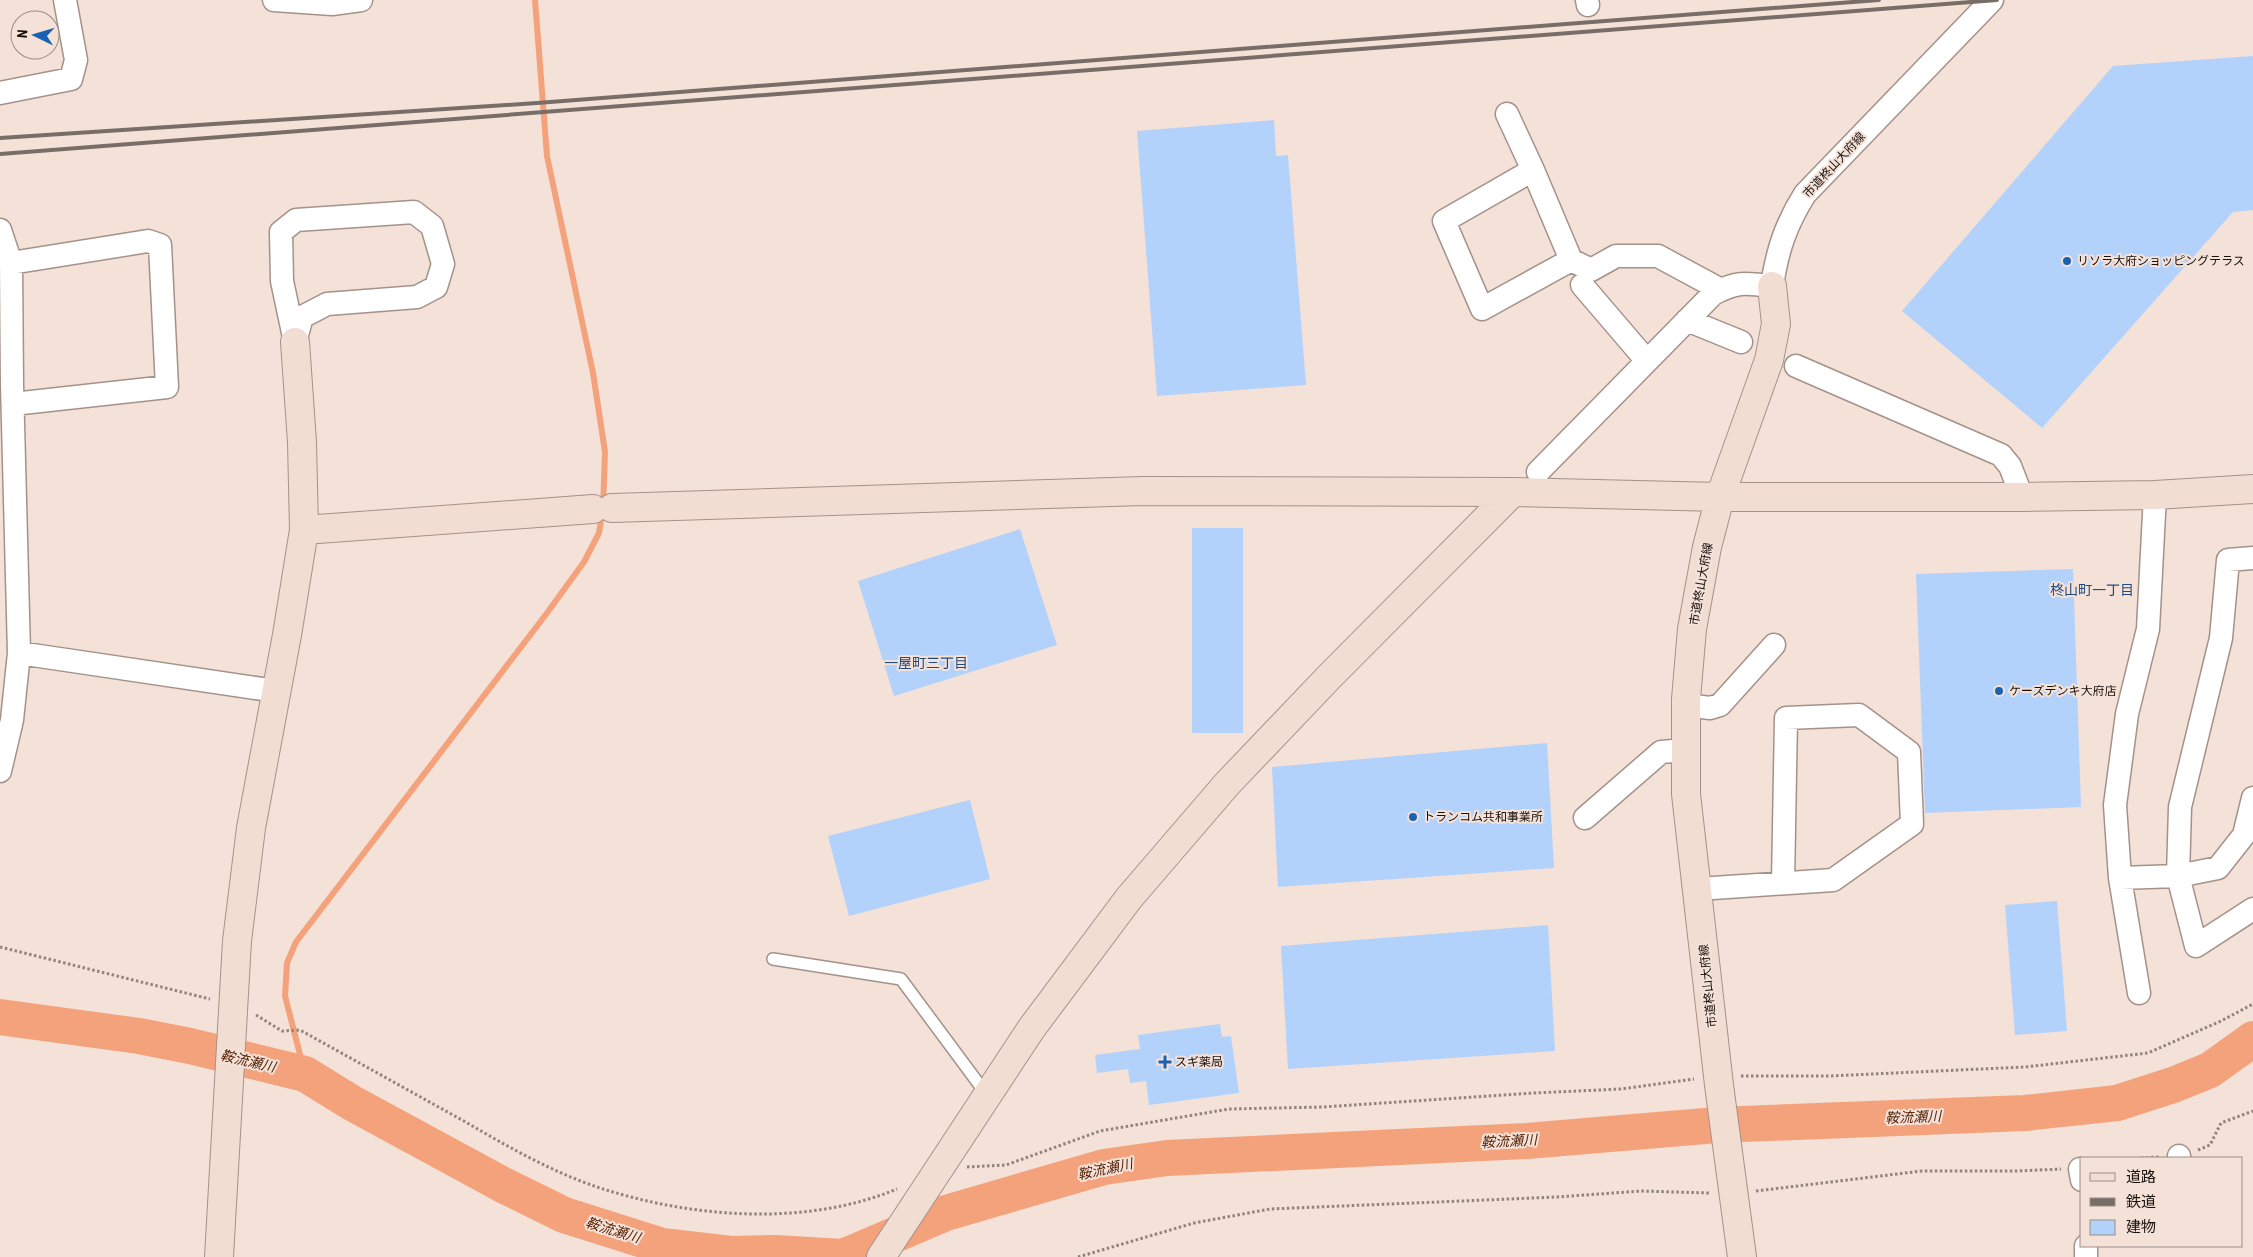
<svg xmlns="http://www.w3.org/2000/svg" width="2253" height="1257" viewBox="0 0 2253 1257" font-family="'Roboto Condensed','Noto Sans JP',sans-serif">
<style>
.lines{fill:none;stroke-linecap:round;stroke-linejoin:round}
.stream{stroke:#f4a27b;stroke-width:6}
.river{stroke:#f4a27b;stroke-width:36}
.building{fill:#b2d2fb}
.lane-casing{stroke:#a4928a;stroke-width:14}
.street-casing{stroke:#a4928a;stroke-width:25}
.secondary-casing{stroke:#a4928a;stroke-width:30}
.path{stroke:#91847d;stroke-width:3;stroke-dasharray:2.5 2.5;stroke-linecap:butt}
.lane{stroke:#fff;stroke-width:11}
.street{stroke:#fff;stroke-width:22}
.secondary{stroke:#f2ddd3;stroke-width:28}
.rail{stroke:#796d67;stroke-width:4}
.poi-dot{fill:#1a62b1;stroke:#f4e1d8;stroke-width:2}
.labels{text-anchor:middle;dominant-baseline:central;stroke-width:4;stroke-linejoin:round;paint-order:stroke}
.street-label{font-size:12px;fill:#18110e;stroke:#f4e1d8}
.poi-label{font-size:12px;fill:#18110e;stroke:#f4e1d8;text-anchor:start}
.neighbourhood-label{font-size:14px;fill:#1f4b7f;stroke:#f4e1d8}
.water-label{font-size:14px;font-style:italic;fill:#511e01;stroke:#f4e1d8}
</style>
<rect width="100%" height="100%" fill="#f4e1d8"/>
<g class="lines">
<!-- stream -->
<path class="stream" d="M305,1074l-20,-78 2,-33 9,-21 251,-329 37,-51 15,-29 4,-25 2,-56 -12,-79 -46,-217 -12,-156"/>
<!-- river -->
<path class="river" d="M0,1017l139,19 51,10 115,28 47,29 151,82 61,30 98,31 69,8 44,-1 68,4 103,-44 158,-46 63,-9 360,-17 190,-16 308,-12 92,-10 56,-18 37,-15 43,-31"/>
</g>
<!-- building -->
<path class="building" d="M2253,56v154l-20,2 -191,216 -140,-117 211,-245z
M1274,120l2,36 12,-1 18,230 -149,11 -20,-265z
M1192,528h51v205h-51z
M1020,529l37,116 -163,51 -36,-115z
M2073,569l8,238 -156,6 -9,-239z
M1547,743l7,125 -276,19 -6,-120z
M970,800l20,79 -141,37 -21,-80z
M2057,901l10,130 -52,4 -10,-130z
M1548,925l7,126 -267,18 -7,-123z
M1220,1024l2,13 9,-1 8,57 -90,12 -3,-24 -16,2 -2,-14 -31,4 -2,-18 45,-6 -2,-14z"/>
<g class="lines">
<defs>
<path id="lane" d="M773,959l128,20 86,116"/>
<path id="street" d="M274,0l58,4 29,-4
M1587,0l1,5
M0,93l71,-14 5,-19 -11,-60
M1507,114l26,56
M414,212l18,14 11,38 -7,23 -19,10 -90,7 -25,13 -7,25 -13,-61 -1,-49 15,-12z
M0,230l11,33 1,122 7,268 -7,67 -12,51
M1571,260l-89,49 -38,-88 89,-51 38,90 20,10 25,-14h42l63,34
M11,263l137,-22 12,4 7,142 -154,17
M1582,285l65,76
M1687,320l54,22
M1796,366l205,89 9,11 12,31
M1538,472l175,-178c24,-13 33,-11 59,-8 5,-35 14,-62 33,-92l187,-194
M2253,558l-25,2 -7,78 -41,169 -2,69 18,70 57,-37
M19,653l257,38
M1686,705l24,3 10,-3 54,-60
M1585,818l76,-66 25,-2
M2120,878l58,-2 40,-8 26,-33 9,-37
M1698,889l135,-9 79,-56 -3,-72 -50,-37 -73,3 -3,165
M2139,993l-19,-115 -5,-73 12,-91 21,-85 7,-134
M2179,1156v2
M2080,1169l2,11
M2086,1257v-11"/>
<path id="secondary" d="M612,508l531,-17 370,1 207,5h302l133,-2 98,-6
M304,530l289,-21
M219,1257l18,-316 14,-113 36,-193 17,-105 -2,-88 -7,-100
M881,1257l150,-228 98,-131 98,-114 103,-108 183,-184
M1742,1257l-23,-172 -33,-291v-95l6,-70 15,-82 13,-50 49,-137 7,-36 -4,-38"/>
</defs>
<!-- lane casing -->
<use href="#lane" class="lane-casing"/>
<!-- street casing -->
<use href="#street" class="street-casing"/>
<!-- secondary casing -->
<use href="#secondary" class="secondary-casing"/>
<!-- path -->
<path class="path" d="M0,947l210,52
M256,1015l26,16 18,-1c54,30 108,60 162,90 43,25 88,51 135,67 94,31 208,40 300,2
M1741,1076h88l196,-9 123,-14 73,-32 32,-17
M2198,1150l12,-5 11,-22 32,-12
M2141,1158l19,-1
M967,1167l39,-2 94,-34 129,-22 94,-2 211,-14 87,-4 73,-10
M1756,1191l166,-20h95l44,-2
M1078,1257l116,-34 76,-14 287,-12 84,-6 69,2"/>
<!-- lane -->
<use href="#lane" class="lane"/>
<!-- street -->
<use href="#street" class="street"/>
<!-- secondary -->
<use href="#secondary" class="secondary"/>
<!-- rail -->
<path class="rail" d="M0,138l537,-35 1342,-103
M0,154l1997,-154"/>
</g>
<!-- markers -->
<g class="poi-dot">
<circle cx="2067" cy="261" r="5"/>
<circle cx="1999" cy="691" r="5"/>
<circle cx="1413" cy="817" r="5"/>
<path d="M1162.5 1054.5h5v5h5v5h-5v5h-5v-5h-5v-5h5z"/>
</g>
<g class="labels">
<!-- street labels -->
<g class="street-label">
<text transform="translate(1834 165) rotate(-47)">市道柊山大府線</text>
<text transform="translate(1701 584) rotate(-80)">市道柊山大府線</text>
<text transform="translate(1708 986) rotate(-96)">市道柊山大府線</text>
</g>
<!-- poi labels -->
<g class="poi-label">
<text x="2077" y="261">リソラ大府ショッピングテラス</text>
<text x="2009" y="691">ケーズデンキ大府店</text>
<text x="1423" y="817">トランコム共和事業所</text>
<text x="1175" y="1062">スギ薬局</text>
</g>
<!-- neighbourhood labels -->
<g class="neighbourhood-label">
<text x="2092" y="590">柊山町一丁目</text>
<text x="926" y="663">一屋町三丁目</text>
</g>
<!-- water labels -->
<g class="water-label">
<text transform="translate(248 1061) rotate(13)">鞍流瀬川</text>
<text transform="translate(1913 1117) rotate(-2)">鞍流瀬川</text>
<text transform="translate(1509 1141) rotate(-3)">鞍流瀬川</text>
<text transform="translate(1105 1169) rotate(-12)">鞍流瀬川</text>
<text transform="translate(613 1230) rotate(17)">鞍流瀬川</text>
</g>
</g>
<!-- legend -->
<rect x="2080" y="1157" width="162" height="90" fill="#f4e1d8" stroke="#9c8e87"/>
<rect x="2090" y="1173" width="25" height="8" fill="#f2ddd3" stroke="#9c8e87"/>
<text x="2126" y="1182" font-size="15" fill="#18110e">道路</text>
<rect x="2090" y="1198" width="25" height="8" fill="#796d67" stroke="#9c8e87"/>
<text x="2126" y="1207" font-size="15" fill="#18110e">鉄道</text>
<rect x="2090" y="1220" width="25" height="15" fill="#b2d2fb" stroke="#9c8e87"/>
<text x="2126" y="1232" font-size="15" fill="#18110e">建物</text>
<!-- north arrow -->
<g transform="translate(35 35) rotate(275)"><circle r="24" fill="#f4e1d8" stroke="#9c8e87"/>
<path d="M0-4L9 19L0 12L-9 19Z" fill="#1a62b1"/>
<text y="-8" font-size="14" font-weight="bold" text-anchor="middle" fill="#18110e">N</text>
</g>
</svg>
